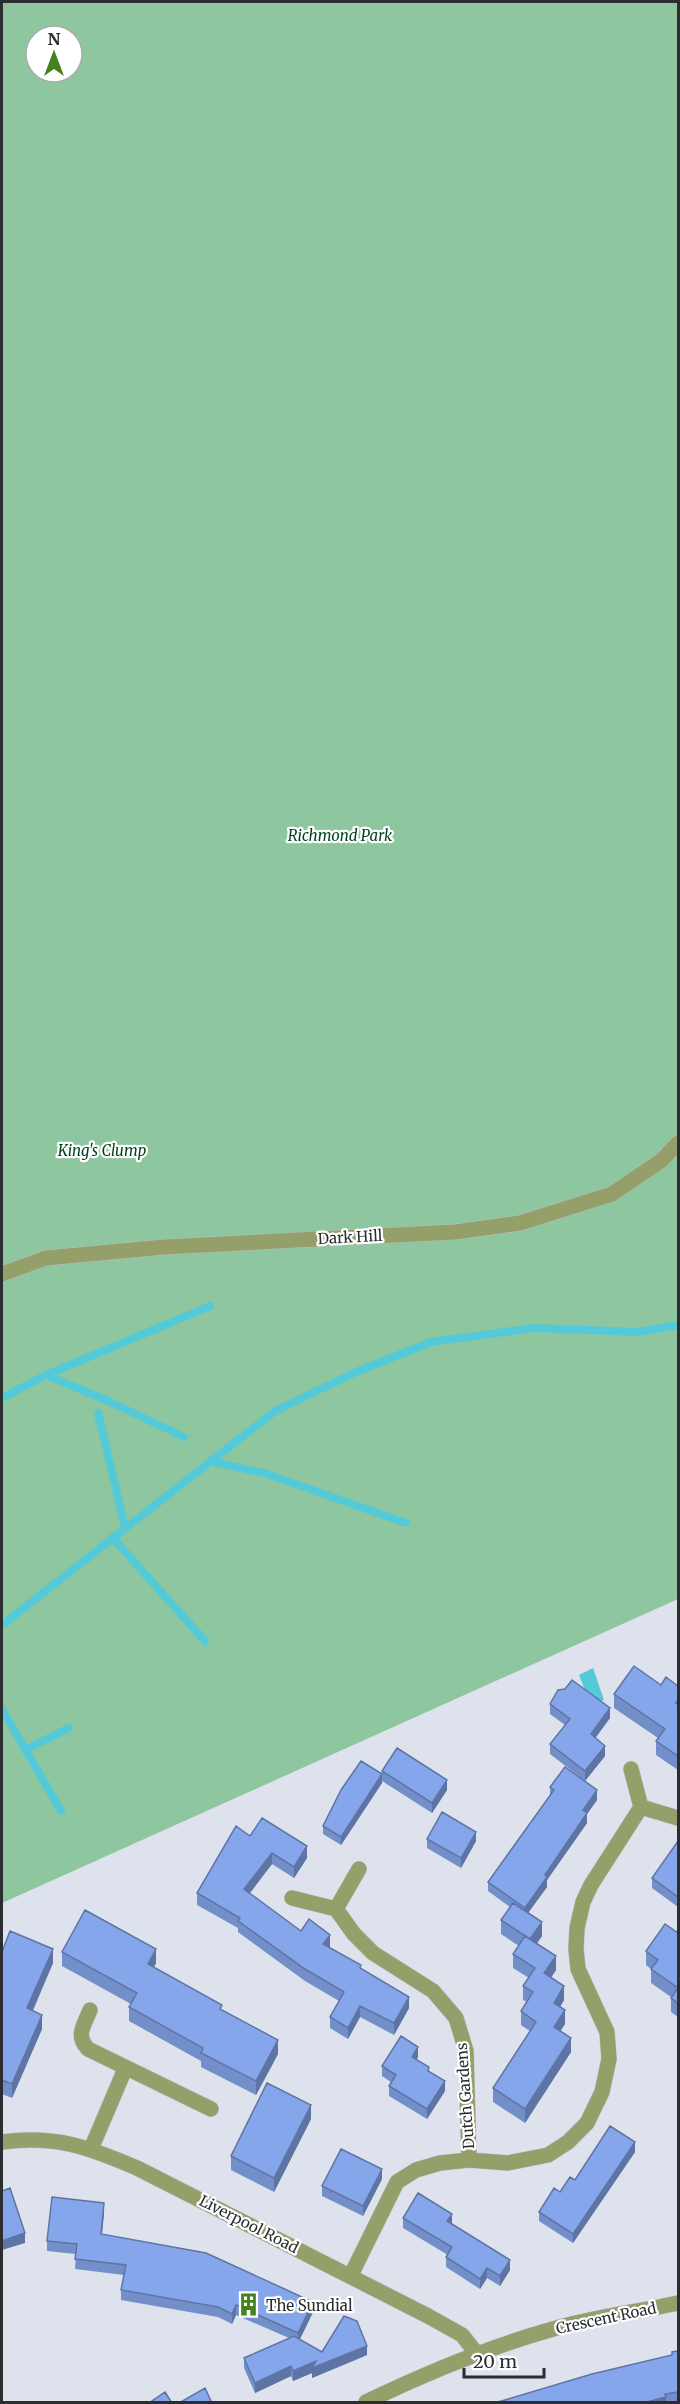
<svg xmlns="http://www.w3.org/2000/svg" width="680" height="2404" viewBox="0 0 680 2404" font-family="Merriweather,serif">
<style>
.green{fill:#8ec69f;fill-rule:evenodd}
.water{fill:#54cad8}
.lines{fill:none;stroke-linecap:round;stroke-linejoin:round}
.stream{stroke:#54cad8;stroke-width:8}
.minor-casing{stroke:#b9bec7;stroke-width:16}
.minor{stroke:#959f6a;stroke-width:15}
.wall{fill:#738fca}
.shaded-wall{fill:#5e74a4}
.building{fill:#86a6eb;stroke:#5e74a4;stroke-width:1.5}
.labels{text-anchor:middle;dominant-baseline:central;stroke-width:4.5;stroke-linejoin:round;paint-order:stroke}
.park-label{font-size:15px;font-style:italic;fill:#013f1f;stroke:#fff}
.street-label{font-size:15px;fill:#2b2d31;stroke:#fff}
.poi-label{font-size:15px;fill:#2b2d31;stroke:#fff;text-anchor:start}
</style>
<rect width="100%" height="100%" fill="#dde2ec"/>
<!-- green -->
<path class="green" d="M2,2h676v1597l-676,304zM36,36h36v36h-36z"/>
<!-- water -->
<path class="water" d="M593,1668l11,32 -11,4 -6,-8 -8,-21z"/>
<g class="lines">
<!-- stream -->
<path class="stream" d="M46,1375l60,25 78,37
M2,1398l44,-23 164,-69
M98,1413l27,114
M210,1461l57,13 139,49
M112,1537l93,104
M2,1625l273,-214 81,-39 75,-30 103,-14 104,4 40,-7
M2,1709l59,102
M25,1750l44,-22"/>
<defs>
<path id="minor" d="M2,1274l44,-16 118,-11 291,-15 65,-9 92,-29 50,-34 16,-17
M641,1807l37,11
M359,1869l-23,40 18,25 19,19 60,38 23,27 10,33 3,109
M292,1898l44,11
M90,2010c-6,16 -15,25 -2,39l123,60
M2,2142c54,-7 86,5 135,26l291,148 34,19 15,19
M91,2149l34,-80
M351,2275l46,-93 19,-12 24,-7 29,-3 39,3 40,-8 20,-13 19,-19 15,-31 7,-33 -2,-27 -29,-63 -2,-20 1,-21 6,-26 8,-17 50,-78 -10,-38
M366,2402c60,-29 123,-55 187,-73 41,-12 84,-17 125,-26"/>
</defs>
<!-- minor casing -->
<use href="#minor" class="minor-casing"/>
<!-- minor -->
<use href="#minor" class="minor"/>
</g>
<!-- wall -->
<path class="wall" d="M661,1685l17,1v84l-22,-15v-14l2,-3 -44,-30v-14z
M550,1704l60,14 -15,20 10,18 -20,25 -35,-27v-10l15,-19 -15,-11z
M382,1771l65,19 -15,23 -50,-32v2l-41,62 -18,-11v-8l59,-52z
M550,1787l47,13 -10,14v9l-40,57v7l-19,26 14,23 -5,7 19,27 -5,8 13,22 -4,7 5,17 -5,7 11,21 -46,71 -32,-21v-14l37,-57 -9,-6v-14l6,-9 -4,-2v-14l6,-8 -16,-10v-14l6,-8 -18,-12v-14l9,-13 -22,-16v-9l62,-87z
M250,1836l57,22 -13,20 -22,-14 -23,29 52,38 29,15 -1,2 32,20 48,40 -15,27 -34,-18 -12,22 -18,-11v-11l9,-16 -34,-20 -67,-49v-4l-41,-23v-12z
M427,1839l49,2 -15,27 -34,-20z
M678,1841v66l-26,-19v-10z
M678,1933v84l-7,-5v-15l-20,-14v-14l-5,-4v-14z
M2,1952l51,11 -20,48 9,18 -30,69 -10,-4z
M62,1952l94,11 -2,4 68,43 56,44 -22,41 -55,-28v-6l-72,-40v-14l2,-3 -69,-38z
M418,2057l-1,2 12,13 16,19 -18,28 -38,-23v-10l2,-4 -9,-6v-10z
M311,2119l-37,73 -43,-22v-14z
M635,2152l-62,91 -34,-22v-9l21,-20 15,-12z
M382,2179l-19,37 -41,-20v-10z
M104,2213l-2,21 211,78 -13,27 22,13 45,3 -55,23v-5l-19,8 -2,-5 -36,17 -11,-25v-10l45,-20 -53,-23 -4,9 -14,-7 -97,-17v-10l3,-15 -49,-6 1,-15 -29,-3v-10z
M403,2218l49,6 58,46 -10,16 -13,-8 -7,11 -34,-22v-10l2,-2 -45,-27z
M678,2351v51l-180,1 174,-48z"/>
<!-- shaded-wall -->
<path class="shaded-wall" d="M610,1708v10l-19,26v-10z
M605,1746v10l-20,25v-10z
M382,1774v9l-41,62v-8z
M447,1780v10l-15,23v-10z
M597,1790v10l-10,14v9l-40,57v7l-22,30v-9l58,-98z
M476,1832v9l-15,27v-10z
M307,1846v12l-13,20v-11z
M272,1853v11l-28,37v-12z
M542,1922v14l-12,17v-14z
M330,1935v11l-7,10v-12z
M53,1949v14l-26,59v-14z
M156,1949v14l-8,15v-14z
M556,1956v14l-12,17v-14z
M564,1986v14l-10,17v-14z
M409,1997v11l-15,27v-12z
M360,2006v11l-12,22v-11z
M565,2010v14l-11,17v-14z
M42,2015v14l-30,69v-14z
M571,2038v14l-46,71v-14z
M278,2040v14l-22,41v-14z
M418,2047v10l-6,10v-10z
M445,2081v10l-18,28v-10z
M311,2105v14l-37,73v-14z
M635,2142v10l-62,91v-9z
M382,2169v10l-19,37v-10z
M104,2203v10l-3,31v-10z
M452,2214v10l-5,-3z
M25,2233v10l-23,7v-9z
M510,2260v10l-10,16v-10z
M487,2268v10l-7,11v-10z
M313,2302v10l-15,31v-10z
M236,2305v10l-4,9v-10z
M367,2346v9l-55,23v-5l-19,8v-10l23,-10z
M291,2366v10l-36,17v-10z
M666,2397v6h-23z"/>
<!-- building -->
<path class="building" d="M634,1666l27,19 5,-8 12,9v13l-2,4 2,2v51l-22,-15 9,-12 -51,-35z
M572,1680l38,28 -19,26 14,12 -20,25 -35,-27 20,-25 -20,-15 8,-14 7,-1z
M397,1748l50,32 -15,23 -50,-32z
M361,1761l21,13 -41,63 -18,-11 18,-36z
M565,1767l32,23 -14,20 4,3 -42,62 2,2 -22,31 -37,-26 66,-92 -4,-3z
M442,1812l34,20 -15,26 -34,-19z
M262,1818l45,28 -13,21 -22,-14 -28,36 57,42 8,-12 21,16 -7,9 38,21 -1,3 49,29 -15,26 -34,-17 -12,22 -18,-11 14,-25 -39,-23 -67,-48 2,-3 -43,-25 39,-67 14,10z
M678,1841v56l-26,-19z
M513,1903l29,19 -12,17 -29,-19z
M85,1910l71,39 -8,15 74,41 -2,4 58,31 -22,41 -55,-28 2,-5 -74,-41 8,-14 -75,-41z
M665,1924l13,9v70l-7,-5 7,-10 -27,-19 7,-9 -12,-9z
M10,1931l43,18 -26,59 15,7 -30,69 -10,-4v-128z
M525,1936l31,20 -12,17 20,13 -10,17 11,7 -11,17 17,11 -46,71 -32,-21 43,-66 -15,-11 12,-19 -10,-6 12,-18 -22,-14z
M401,2036l17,11 -6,10 17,10 -1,4 17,10 -18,28 -38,-23 7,-11 -14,-9z
M267,2083l44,22 -37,73 -43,-22z
M610,2126l25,16 -62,92 -34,-22 15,-24 6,4 10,-15 5,3z
M341,2149l41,20 -19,37 -41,-20z
M10,2188l15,45 -23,8v-50z
M418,2193l34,21 -5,7 63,39 -10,16 -13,-8 -7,11 -34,-22 6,-10 -49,-29z
M52,2197l52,6 -3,31 105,19 107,49 -15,31 -62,-28 -4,9 -14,-7 -97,-17 5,-25 -51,-6 2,-15 -30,-3z
M344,2316l13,5 10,25 -55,22 4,-7 -23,10 -2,-5 -36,17 -11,-25 50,-22 28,16z
M678,2351v41l-13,2 1,3 -23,6 -145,-1 94,-28 80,-19v-3z
M205,2388l7,15h-33z
M165,2392l7,11h-23z"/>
<!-- icons -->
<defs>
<symbol id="building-bare" viewBox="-9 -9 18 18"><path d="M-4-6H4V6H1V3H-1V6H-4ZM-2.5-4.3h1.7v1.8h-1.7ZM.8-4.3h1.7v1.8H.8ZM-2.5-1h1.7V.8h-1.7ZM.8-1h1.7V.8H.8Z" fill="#46811d" stroke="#fff" stroke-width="2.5" paint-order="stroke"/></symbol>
</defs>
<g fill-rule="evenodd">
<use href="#building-bare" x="232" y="2288" width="33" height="33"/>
</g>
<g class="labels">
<!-- park labels -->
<g class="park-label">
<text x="340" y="835">Richmond Park</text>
<text x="102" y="1150">King's Clump</text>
</g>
<!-- street labels -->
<g class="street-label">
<text transform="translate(350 1237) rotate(-3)">Dark Hill</text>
<text transform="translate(465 2096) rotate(-94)">Dutch Gardens</text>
<text transform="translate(249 2224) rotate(27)">Liverpool Road</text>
<text transform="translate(606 2318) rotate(-12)">Crescent Road</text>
</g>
<!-- poi labels -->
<g class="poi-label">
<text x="266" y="2305">The Sundial</text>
</g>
</g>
<!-- border -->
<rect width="680" height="2404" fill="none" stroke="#2b2d31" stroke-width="6"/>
<!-- north arrow -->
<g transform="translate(54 54)"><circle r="28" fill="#ffffff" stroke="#aaabad" stroke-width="1.5"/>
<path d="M0-4.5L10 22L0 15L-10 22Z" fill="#46811d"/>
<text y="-9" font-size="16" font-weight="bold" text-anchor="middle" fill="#2b2d31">N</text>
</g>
<!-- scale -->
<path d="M464 2368v9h80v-9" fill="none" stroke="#2b2d31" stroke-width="3"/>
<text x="473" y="2368" font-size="18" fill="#2b2d31" stroke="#ffffff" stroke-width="4.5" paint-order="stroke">20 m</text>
</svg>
